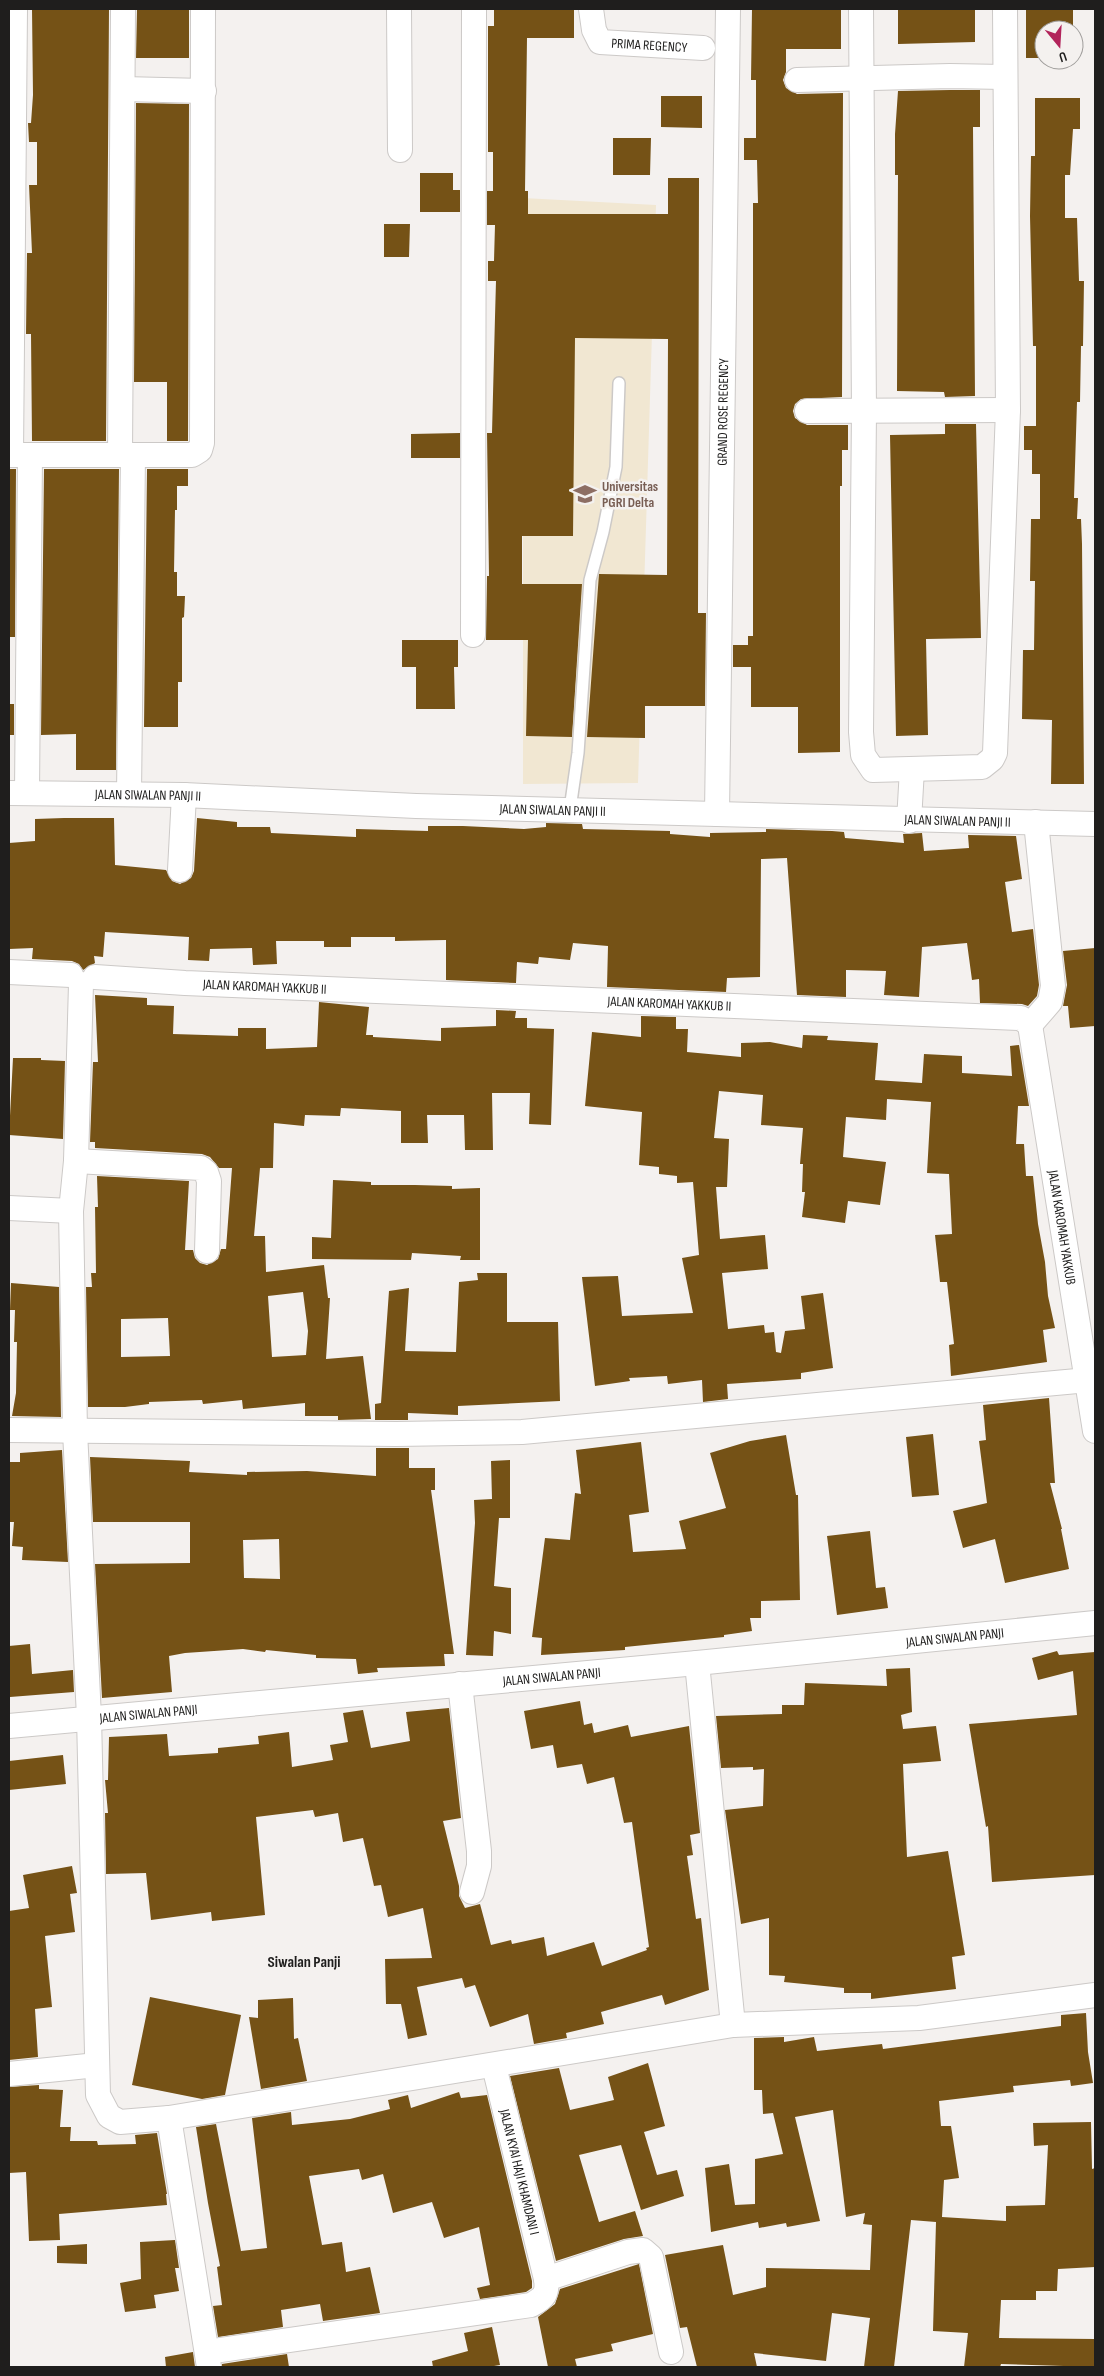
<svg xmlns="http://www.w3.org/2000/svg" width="1104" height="2376" viewBox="0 0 1104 2376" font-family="'Sofia Sans Condensed',sans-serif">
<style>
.education{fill:#f1e7d2}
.building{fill:#755216;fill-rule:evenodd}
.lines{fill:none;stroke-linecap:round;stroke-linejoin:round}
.service-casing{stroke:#ccc9c7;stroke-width:14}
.minor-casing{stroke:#ccc9c7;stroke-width:26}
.service{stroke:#fff;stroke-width:11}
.minor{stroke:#fff;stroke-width:24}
.labels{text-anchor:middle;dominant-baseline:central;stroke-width:5;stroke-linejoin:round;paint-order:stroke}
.street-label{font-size:14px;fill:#1f1e1d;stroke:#f4f1ef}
.education-label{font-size:14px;font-weight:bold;fill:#785e54;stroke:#f4f1ef;text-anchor:start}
.quarter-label{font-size:16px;font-weight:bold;fill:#1f1e1d;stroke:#f4f1ef}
</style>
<rect width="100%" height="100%" fill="#f4f1ef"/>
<!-- education -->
<path class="education" d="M523,198l133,7 -18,578 -115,1z"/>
<!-- building -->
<path class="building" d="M32,9h77l-3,432h-74l-1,-107h-5l1,-81h5l-3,-68h8v-43h-8l-1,-19h3l2,-28z
M137,9h52v49h-53z
M494,9h80v29h-47l-2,153h3v23h140v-36h31l-1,435h8l-1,93h-60v32l-58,-1 12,-163 68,1 1,-236 -93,-1 -2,198h-51v48h60l-10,153 -46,-1 2,-96h-42l1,-64h2l-2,-143h5l3,-116 1,-36h-8v-20h6l1,-36h-8v-34h6v-39h-5v-126h6z
M752,9h89v40h-55v23l-3,8 3,8 11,6 46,-1 -1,304 -41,2 -6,5 -2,7 2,7 12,7h41v25h-6v36h-2v266l-42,1v-46h-47v-40h-18v-22h15v-9h5v-433h5l-1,-43h-13v-22h12v-58h-5z
M898,9h77v33l-77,2z
M1026,9h47v21h-29v28h-18z
M950,90h30v37h-7l2,269 -30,1 -1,-5 -47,-1 1,-216h-3v-41l3,-43z
M661,96h41v32l-41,-1z
M1035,98h45v31h-7l-3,46h-5v43h12l2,63h5l-1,65h-2l-1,56h-3l-3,96h4l-1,21h4l1,25 2,240h-33l1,-64 -30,-1 1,-69h11l1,-69h-5l1,-62h9v-45h-8v-24h-8v-24h12v-80h-3l-3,-130 1,-60h4z
M136,103l53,1 -1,337h-21v-59h-33z
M613,138h38l-1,37h-37z
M420,173h33v17h7v22h-40z
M384,224h26l-1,33h-25z
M945,424h31l5,214 -55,1 2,96 -32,1 -6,-301 55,-1z
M460,433v25h-49v-24z
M9,469h7l-1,168h-6z
M44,469h75l-3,301h-40v-36l-35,1z
M147,469h41v17h-11v24h-2l-1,62h3v24h8l-1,21 -2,1v64h-4v45h-34z
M402,640h56v27h-4l1,42h-39v-42h-14z
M9,704h5v31h-5z
M64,818h50l1,47 51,5 6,11 8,3 11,-6 3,-7 3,-53 40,4v5h33l1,6 85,4v-8l72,2v-5h35l61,3 22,-2v-4l36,1 1,5 87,2v3l40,3v-4l56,-1v-3l66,2 12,1 1,6 59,5 -1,-9 19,-1 2,18 45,-3 -1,-13 48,1 6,43 -17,3 7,50 21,-3 6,56 -2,11 -9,10 -6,-2 -42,-1 -1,-24 -7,1 -5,-37 -45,4 -3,50 -35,-2 2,-24 -40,-1v27l-49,-2 -10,-137 -26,1 -1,118 -33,1 -1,14 -119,-5 1,-41 -35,-3 -3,17 -31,-3 -1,7 -21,-2 -1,21 -70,-3v-40l-51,1v-4h-44v10h-27v-6h-48l1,23 -24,1 -1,-17 -42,1 -1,12 -21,-1 1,-23 -84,-5 -2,25 -9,-1 1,7 -12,7 -4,-6 -7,-3 -40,-2 1,-11 -24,1v-106l26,-2v-22z
M1095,948v78l-25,2 -2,-22h-5l4,-21 -4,-34z
M95,995l52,3v7l27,1 -1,28 65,2v-8h28v21l51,-2 2,-45 50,5 -3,28h7v2l68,4v-13l55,-2v-16l20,1 -1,7h12v10l27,1 -3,96 -22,-1 1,-31h-38l1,57h-28l-1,-35h-37l1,28h-27v-32l-60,-3 -1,8 -35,-1 -1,11 -30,-3 -1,45h-13l-6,68h11l1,36 58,-7 4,33h2l-4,61 37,-3 8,63 -33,1v-4h-33v-13l-62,6 -1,-9 -39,4 -1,-4 -53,2v2l-24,3h-37l-2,-120h6l-1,-14h5l-1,-66h3l-1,-31 92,5 -4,69h8l2,8 5,5 7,2 11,-6 3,-10h5l6,-81h-13l-9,-11 -8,-3 -107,-6v-6h-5l3,-80h5zM303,1292l5,39 -2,24 -34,2 -4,-61zM168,1318l2,38 -49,1v-38z
M641,1016l35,1v12h12l-1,23 54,5v-14l29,-1 32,6 1,-13 25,1 -1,4 51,3 -3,37 47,3 2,-29 38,2v17l50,3 -2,-30 9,-1 10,61h-11l-2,38h8l2,32h7l5,48 7,38 3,34 7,32 -12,2 4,32 -96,14 -2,-31 5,-1 -7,-62h-7l-5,-47 17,-1 -3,-60 -22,-1 4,-71 -44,-3 -1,21 -40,-3 -3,40 43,5 -6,43 -32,-4 -3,22 -43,-6 3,-25h-3l1,-28h-3l3,-36 -42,-3 2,-30 -44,-4 -5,47 15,1 -2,48h-11l4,52 45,-4 3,34 -46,4 6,56 36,-4 1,8 9,-1 2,20 5,1 4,-22 20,-2 -4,-33 22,-3 10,75 -32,5v6l-74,5 1,15 -25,3 -1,-22 -34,4 -1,-8 -38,2 1,3 -35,5 -13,-109 36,-1 4,40 71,-3 -11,-55 17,-3 -6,-73 -16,1v-7l-18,-2v-7l-20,-2 3,-53 -57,-6 7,-74 49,5z
M13,1058h28v2l24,1 -2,78 -54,-4z
M333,1180l38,2v3h44l37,1v3l28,-1v72h-20l1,-4 -49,-3 -1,7 -99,-1v-22l19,1z
M477,1273h30v49h51l2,79 -102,5v9l-50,-2v7h-33v-16l6,-1 8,-112 20,-3 -4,63 51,1 3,-70 19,-2z
M11,1283l48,4 2,130 -49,-1 4,-23 1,-51h-3l1,-32h-5z
M1049,1398l6,85h-5l12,46h-1l8,40 -64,14 -10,-44 -32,9 -10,-37 34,-8 -8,-62 7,-1 -3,-35z
M933,1434l6,61 -27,2 -6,-60z
M786,1435l10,60h2l2,105 -39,1v17h-11l2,13 -28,4v2l-99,10v3l-84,5 1,-17 -10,-1 13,-99 25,2 5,-47 6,1 -5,-44 65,-8 8,70 -20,3 4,37 53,-3 -7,-28 47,-13 -16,-55 40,-12z
M376,1448h33v20h26v22h-4l23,164h-10l1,12 -68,2 1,4 -20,2 -2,-15 -40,-1v-3l-50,-5 -1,2 -22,-3 -58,4 -16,3 3,36 -70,6 -7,-134 95,-1v-41h-97l-3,-65 100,4 -1,11 58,3v-3l60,-1 69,5zM279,1539l1,40 -36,-1 -1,-38z
M62,1450l6,112 -46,-2 1,-13 -11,-1 2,-24h-5v-60h11v-9z
M510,1460v58h-11l-5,68 17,2v46l-17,-3 -1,25 -27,-1 9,-132 -1,-23 18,-1 -1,-38z
M870,1531l6,57 9,-1 3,21 -51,7 -10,-79z
M30,1644l2,30 41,-4 1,22 -64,5 -1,-51z
M1057,1651l2,4 36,-3v223l-103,7 -4,-56 -2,1 -17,-103 108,-9 -4,-44 -35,9 -6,-22z
M910,1668l2,44 -11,3 2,14 33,-3 5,35 -38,3 4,93 41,-6 17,104 -13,2 4,32 -85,10v-6h-27v-5l-60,-6 1,-6 -16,-1v-57l-28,6 -16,-114 38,-4 1,-37 -11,1v-3l-32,1 -5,-52 66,-2v-9h22l1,-22 82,3 -1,-17z
M580,1701l4,24 8,-2 2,10 34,-8 3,12 58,-11 11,107 -10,2 3,20 -6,1 9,63 5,-1 8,72 -44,15 -3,-10 -61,17 3,12 -38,9 1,5 -33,6 -6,-30 -38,13 -15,-42 -10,3 -3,-10 -45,9 10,48 -19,4 -7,-35h-15l-1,-45 47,-1 -9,-50 -35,9 -7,-32 -7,1 -11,-48 -20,4 -5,-29 -23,4 -2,-7 -57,7 9,98 -53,6 -1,-9 -60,8 -5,-47 -40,1 -1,-61h3l-3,-33h3l1,-43 58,-3 2,22 49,-3v-5l41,-4 -1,-8 31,-4 3,35 41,-7 -3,-15 18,-3 -5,-29 20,-3 8,38 39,-7 -4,-29 43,-4 12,110 -18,3 16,65v10l6,12 15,-4 11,41 20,-5 1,4 32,-7 3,19 47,-14 8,24 45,-16 -1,-2 3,-1 -17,-125 -8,1 -10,-46 -27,7 -5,-20 -25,4 -4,-23 -22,4 -7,-38z
M63,1755l3,29 -57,6v-29z
M72,1866l5,27 -7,1 5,38 -30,4 7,71 -17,2 3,48 -29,3v-149l20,-3 -6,-33z
M150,1997l91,18 -16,80 -23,4 -70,-14z
M293,1998l1,41 4,-1 9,43 -46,8 -12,-72 9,1v-18z
M1086,2013l2,39 5,31 -22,3 -1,-6 -57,6 1,6 -75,9 2,25h10l8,52 -15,2 -2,37 64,4v-15l39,-1 3,-60 -14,1 -1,-23 58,-1 1,47 3,-1v99l-37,2 -1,22h-21v9h-35l-2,38 96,1v28l-94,-3 -1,3h-36l4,-34 -35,-2 3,-109 -25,-2 -17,147h-30l6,-49 -38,-5 -6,48 -72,-8 3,14h-60l-10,-40 -7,1 -15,-73 58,-10 10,50 33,-8v-19l104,2 2,-45 -9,-1 2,-11 -19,4 -13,-107 -38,7 25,104 -33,6 -1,-4 -27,5 -1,-6 -47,10 -6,-64 24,-4 6,41 20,-1v-45l28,-5 -10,-41 -10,1 -1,-24h-8v-52l30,-1v5l30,-5 3,14 65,-7 1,5 178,-23v-11z
M648,2063l17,63 -21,6 13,43 20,-5 7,26 -43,14 -20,-65 -42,10 20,67 36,-11 8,25 -19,3 -68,22 -46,-185 49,-8 11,42 44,-10 -6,-23z
M39,2085v4l24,1 -3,37h11l-1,14h27l1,4 38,-1 -1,-9 22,-2 10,61h-1l1,11 -108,9 1,26 -31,1 -3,-69 -17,1v-86z
M459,2092l2,6 26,-3 45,186v7l-6,4 -46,7 -3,-11 13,-3 -11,-58 -35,11 -12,-36 -39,11 -10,-39 -21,6 -3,-11 -50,7 13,69 20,-3 4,30 24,-5 10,46 -57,8 -3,-17 -39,6 2,17 -65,10 -5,-31 9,-1 -5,-38 3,-1 -12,-63 -12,-76 20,-3 25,127 26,-3 -15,-130 39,-6 1,13 58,-6 40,-10 -2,-9 20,-5 3,13z
M175,2240l4,28h-4l4,23 -25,4 2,13 -31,4 -5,-29 21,-4 -1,-37z
M87,2244v20l-30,-1v-17z
M639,2264l14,70 -42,10 2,7 -38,8 2,8h-29l-10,-50 17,-13 5,-15z
M492,2327l8,38 -12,2h-55l-1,-6 36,-10 -4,-18z
M193,2352l2,15h-29l-1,-10z
M287,2354l2,13h-67v-3z"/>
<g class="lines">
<defs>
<path id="service" d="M570,809l8,-56 12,-173 13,-48 13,-65 3,-84"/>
<g id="minor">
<path d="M399,9l1,141"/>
<path id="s1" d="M591,9l3,21 6,12 103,6"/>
<path d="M861,9l3,402 -3,321 2,23 10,15 109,-3 10,-8 3,-6 13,-343 -3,-401"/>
<path d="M797,80l153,-4 54,1"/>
<path d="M123,89l81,2"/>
<path d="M807,411l201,-1"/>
<path d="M9,455h183l8,-5 2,-7 1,-434"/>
<path d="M11,455l4,-446"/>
<path d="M120,455l3,-446"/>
<path d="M473,635l1,-626"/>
<path id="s2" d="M9,793l175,2 232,11 679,18"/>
<path d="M27,793l3,-338"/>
<path d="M129,794l4,-339"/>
<path id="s3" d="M717,814l11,-805"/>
<path d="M909,821l3,-52"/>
<path d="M180,870l4,-75"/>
<path d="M9,972l62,3"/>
<path id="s4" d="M95,977l90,6 836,35 9,7"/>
<path d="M81,984l-5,177 -5,50 4,220 14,286 9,378 11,21 11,6 49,-4 564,-93 186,-7 176,-23"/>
<path id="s5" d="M1030,1025l65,406"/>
<path d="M1030,1025l20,-23 3,-16 -17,-164"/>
<path d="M76,1161l125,7 5,4 3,9 -2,70"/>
<path d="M9,1208l62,3"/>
<path d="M9,1430l387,4 126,-2 566,-52"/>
<path d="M697,1663l36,362"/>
<path d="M460,1684l19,167v15l-7,26"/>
<path id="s6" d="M9,1726l688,-63 398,-40"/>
<path id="s7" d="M494,2066l52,213"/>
<path d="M9,2074l88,-9"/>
<path d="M169,2118l40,249"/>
<path d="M207,2352l324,-47c13,-7 17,-11 15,-26l82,-27 15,-2 8,7 20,95"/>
</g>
</defs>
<!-- service casing -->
<use href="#service" class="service-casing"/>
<!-- minor casing -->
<use href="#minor" class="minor-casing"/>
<!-- service -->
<use href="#service" class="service"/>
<!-- minor -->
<use href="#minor" class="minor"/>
</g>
<!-- icons -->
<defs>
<symbol id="university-bare" viewBox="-9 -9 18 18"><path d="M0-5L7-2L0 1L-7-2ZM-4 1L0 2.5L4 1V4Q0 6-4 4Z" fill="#8d6e63" stroke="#f4f1ef" stroke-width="2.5" paint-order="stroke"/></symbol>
</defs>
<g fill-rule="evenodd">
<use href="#university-bare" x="569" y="478" width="32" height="32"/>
</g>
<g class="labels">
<!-- street labels -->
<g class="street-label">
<text stroke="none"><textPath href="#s1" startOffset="84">PRIMA REGENCY</textPath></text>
<text stroke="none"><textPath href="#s3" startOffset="402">GRAND ROSE REGENCY</textPath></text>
<text stroke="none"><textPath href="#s2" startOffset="139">JALAN SIWALAN PANJI II</textPath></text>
<text stroke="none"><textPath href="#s2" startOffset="544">JALAN SIWALAN PANJI II</textPath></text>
<text stroke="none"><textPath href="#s2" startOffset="949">JALAN SIWALAN PANJI II</textPath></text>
<text stroke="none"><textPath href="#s4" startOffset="170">JALAN KAROMAH YAKKUB II</textPath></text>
<text stroke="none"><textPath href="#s4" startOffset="575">JALAN KAROMAH YAKKUB II</textPath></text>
<text stroke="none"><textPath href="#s5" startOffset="205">JALAN KAROMAH YAKKUB</textPath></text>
<text stroke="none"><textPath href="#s6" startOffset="950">JALAN SIWALAN PANJI</textPath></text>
<text stroke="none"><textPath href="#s6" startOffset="545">JALAN SIWALAN PANJI</textPath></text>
<text stroke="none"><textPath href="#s6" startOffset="140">JALAN SIWALAN PANJI</textPath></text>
<text stroke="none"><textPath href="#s7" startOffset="109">JALAN KYAI HAJI KHAMDANI I</textPath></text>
</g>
<!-- education labels -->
<g class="education-label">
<text x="602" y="486">Universitas<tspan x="602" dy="16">PGRI Delta</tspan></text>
</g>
<!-- quarter labels -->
<g class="quarter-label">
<text x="304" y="1962">Siwalan Panji</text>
</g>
</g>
<!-- border -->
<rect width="1104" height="2376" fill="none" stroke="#1f1e1d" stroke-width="20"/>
<!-- north arrow -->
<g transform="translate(1059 45) rotate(162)"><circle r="24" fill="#f4f1ef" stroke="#9f9d9b"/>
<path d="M0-4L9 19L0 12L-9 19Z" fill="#b2245b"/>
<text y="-8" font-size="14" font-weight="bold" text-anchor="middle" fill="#1f1e1d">U</text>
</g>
</svg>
